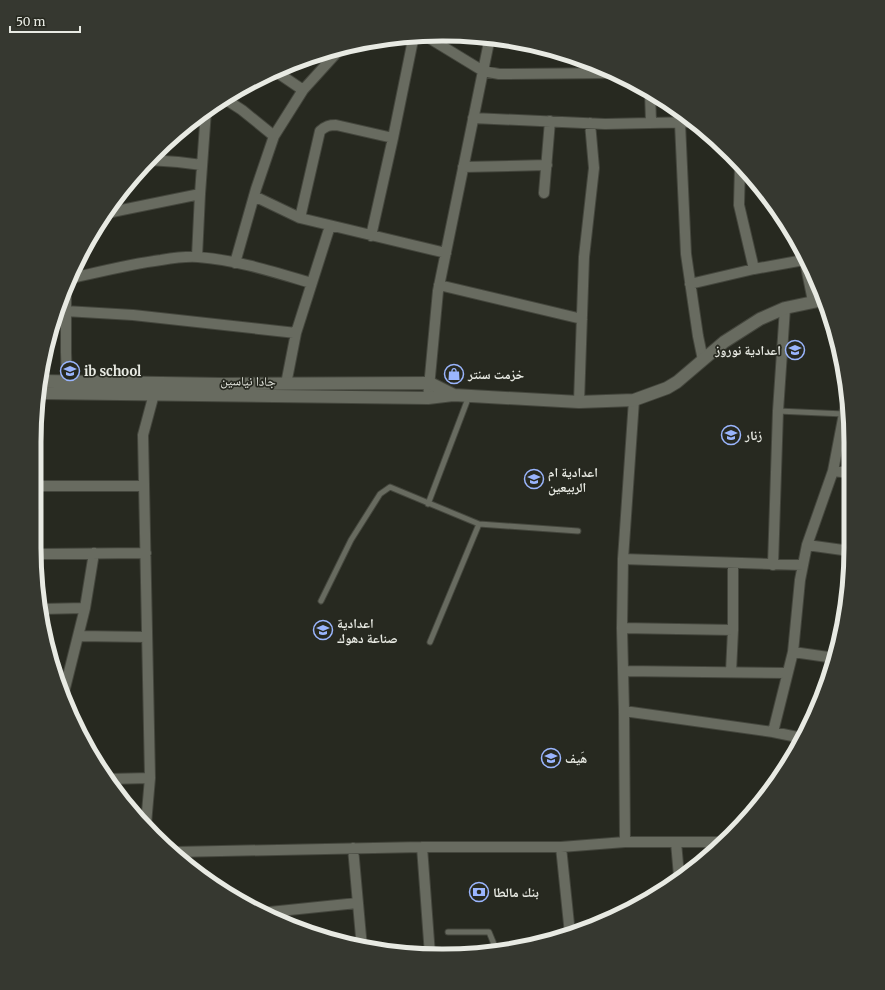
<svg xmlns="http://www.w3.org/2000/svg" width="885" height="990" viewBox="0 0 885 990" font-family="Merriweather,'Noto Naskh Arabic',serif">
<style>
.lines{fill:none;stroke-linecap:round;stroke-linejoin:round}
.lane-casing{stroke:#44463d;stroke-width:7}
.street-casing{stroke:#44463d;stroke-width:12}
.secondary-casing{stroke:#44463d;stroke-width:14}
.lane{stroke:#686b60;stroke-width:5}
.street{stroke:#686b60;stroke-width:10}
.secondary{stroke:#686b60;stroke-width:12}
.labels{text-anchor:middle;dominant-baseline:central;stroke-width:3.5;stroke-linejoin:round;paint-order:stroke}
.poi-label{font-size:13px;font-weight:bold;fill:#e8eae3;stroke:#272920;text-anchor:start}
.street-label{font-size:13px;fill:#e8eae3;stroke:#272920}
.rim{fill:none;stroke:#e8eae3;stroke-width:5}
</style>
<rect width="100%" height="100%" fill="#272920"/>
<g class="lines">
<defs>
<path id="lane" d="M778,411l66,3
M428,504l41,-108
M321,601l30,-61 29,-46 10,-7 89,37 99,7
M430,642l49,-118
M448,932h41l7,17"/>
<path id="street" d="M424,35l59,36 16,3 112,-1
M275,71l28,19
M650,91l1,32
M225,99l17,11 32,26
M473,118l132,6 89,-2
M680,123l6,131 12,82 5,24
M149,160l29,2 24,3
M740,165l-1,40 15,64
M463,167l84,-2
M544,193l6,-72
M254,196l46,22 146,35
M107,213l93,-19
M300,218l20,-87c6,-5 9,-6 16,-6l57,13
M371,236l22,-98 21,-103
M803,252l10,49
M197,257l3,-63 6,-83
M235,263l21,-74 18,-53 29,-46 39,-43
M68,279c31,-7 62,-15 93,-19 12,-2 25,-4 37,-3 39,3 76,15 113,26
M690,284l64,-15 50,-9
M66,285v67l1,30
M439,285l143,34
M65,311l68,4 163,18
M286,384l10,-51 34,-107
M428,398l10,-107 52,-254
M579,402l5,-145 10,-89 -4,-45
M833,471l17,2
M37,486h107
M807,545l43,6
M35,554l111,-1
M623,559l180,6
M773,565l5,-154 7,-103
M40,609l45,-1
M622,628l111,2
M78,636l69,1
M793,652l42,6
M623,671l164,2
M731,672l2,-42v-67
M64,692l21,-84 9,-55
M624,711l149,21 29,6
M773,732l20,-80 7,-72 7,-35 26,-74 14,-73
M108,779l42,-1
M146,824l4,-46 -7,-343 11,-41
M625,842l-1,-131 -2,-83 1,-69 11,-159
M676,842l3,34
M422,847l8,108
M561,847l9,87
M353,848l9,100
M174,852l248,-5h139l64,-5h98
M260,913l97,-10"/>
<path id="secondary" d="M41,381l181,3 208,-1 24,12 125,7 55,-2 33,-12 10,-6 47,-40 36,-23 25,-11 38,-8
M41,393l387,5 25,-3"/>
</defs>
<!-- lane casing -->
<use href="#lane" class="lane-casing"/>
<!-- street casing -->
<use href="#street" class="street-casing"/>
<!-- secondary casing -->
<use href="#secondary" class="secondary-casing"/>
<!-- lane -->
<use href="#lane" class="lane"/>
<!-- street -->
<use href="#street" class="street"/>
<!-- secondary -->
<use href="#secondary" class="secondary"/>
</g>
<!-- icons -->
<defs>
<symbol id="school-ring" viewBox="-11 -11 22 22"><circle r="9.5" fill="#272920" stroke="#9ab5fd" stroke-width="1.5"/><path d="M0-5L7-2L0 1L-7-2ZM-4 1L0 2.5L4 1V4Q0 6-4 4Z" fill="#9ab5fd"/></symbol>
<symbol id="shop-ring" viewBox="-11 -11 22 22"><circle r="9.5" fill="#272920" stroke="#9ab5fd" stroke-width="1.5"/><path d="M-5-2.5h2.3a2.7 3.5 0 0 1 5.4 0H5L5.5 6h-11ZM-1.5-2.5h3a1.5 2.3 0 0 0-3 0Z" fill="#9ab5fd"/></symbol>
<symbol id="bank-ring" viewBox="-11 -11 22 22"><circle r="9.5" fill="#272920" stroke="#9ab5fd" stroke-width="1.5"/><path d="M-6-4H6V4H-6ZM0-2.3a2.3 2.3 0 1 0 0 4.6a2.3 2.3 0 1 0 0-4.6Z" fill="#9ab5fd"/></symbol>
</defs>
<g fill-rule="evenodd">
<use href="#school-ring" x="784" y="339" width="22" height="22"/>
<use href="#school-ring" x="59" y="360" width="22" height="22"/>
<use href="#shop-ring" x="443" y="363" width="22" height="22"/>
<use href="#school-ring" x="720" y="424" width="22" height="22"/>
<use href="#school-ring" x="523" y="468" width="22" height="22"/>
<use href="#school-ring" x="312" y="619" width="22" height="22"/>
<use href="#school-ring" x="540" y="747" width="22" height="22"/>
<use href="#bank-ring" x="468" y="881" width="22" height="22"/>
</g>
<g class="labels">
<!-- poi labels -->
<g class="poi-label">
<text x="781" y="350" text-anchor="end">اعدادية نوروز</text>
<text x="84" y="371">ib school</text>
<text x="468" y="374">خزمت سنتر</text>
<text x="745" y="435">زنار</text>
<text x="548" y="472">اعدادية ام<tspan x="548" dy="15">الربيعين</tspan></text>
<text x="337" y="623">اعدادية<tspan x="337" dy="15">صناعة دهوك</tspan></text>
<text x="565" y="758">هَيف</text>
<text x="493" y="892">بنك مالطا</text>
</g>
<!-- street labels -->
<g class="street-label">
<text transform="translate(248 381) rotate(1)">جادا نیاسین</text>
</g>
</g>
<!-- crop -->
<path d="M0 0H885V990H0ZM442 41H443A401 401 0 0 1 844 442V548A401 401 0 0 1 443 949H442A401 401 0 0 1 41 548V442A401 401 0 0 1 442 41Z" fill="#363830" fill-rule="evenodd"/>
<path class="rim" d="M442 41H443A401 401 0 0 1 844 442V548A401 401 0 0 1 443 949H442A401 401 0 0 1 41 548V442A401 401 0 0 1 442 41Z"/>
<!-- scale -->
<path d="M10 26v6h70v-6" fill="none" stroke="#e8eae3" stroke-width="2"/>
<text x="16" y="26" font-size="12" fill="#e8eae3" stroke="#272920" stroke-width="3" paint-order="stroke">50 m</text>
</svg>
